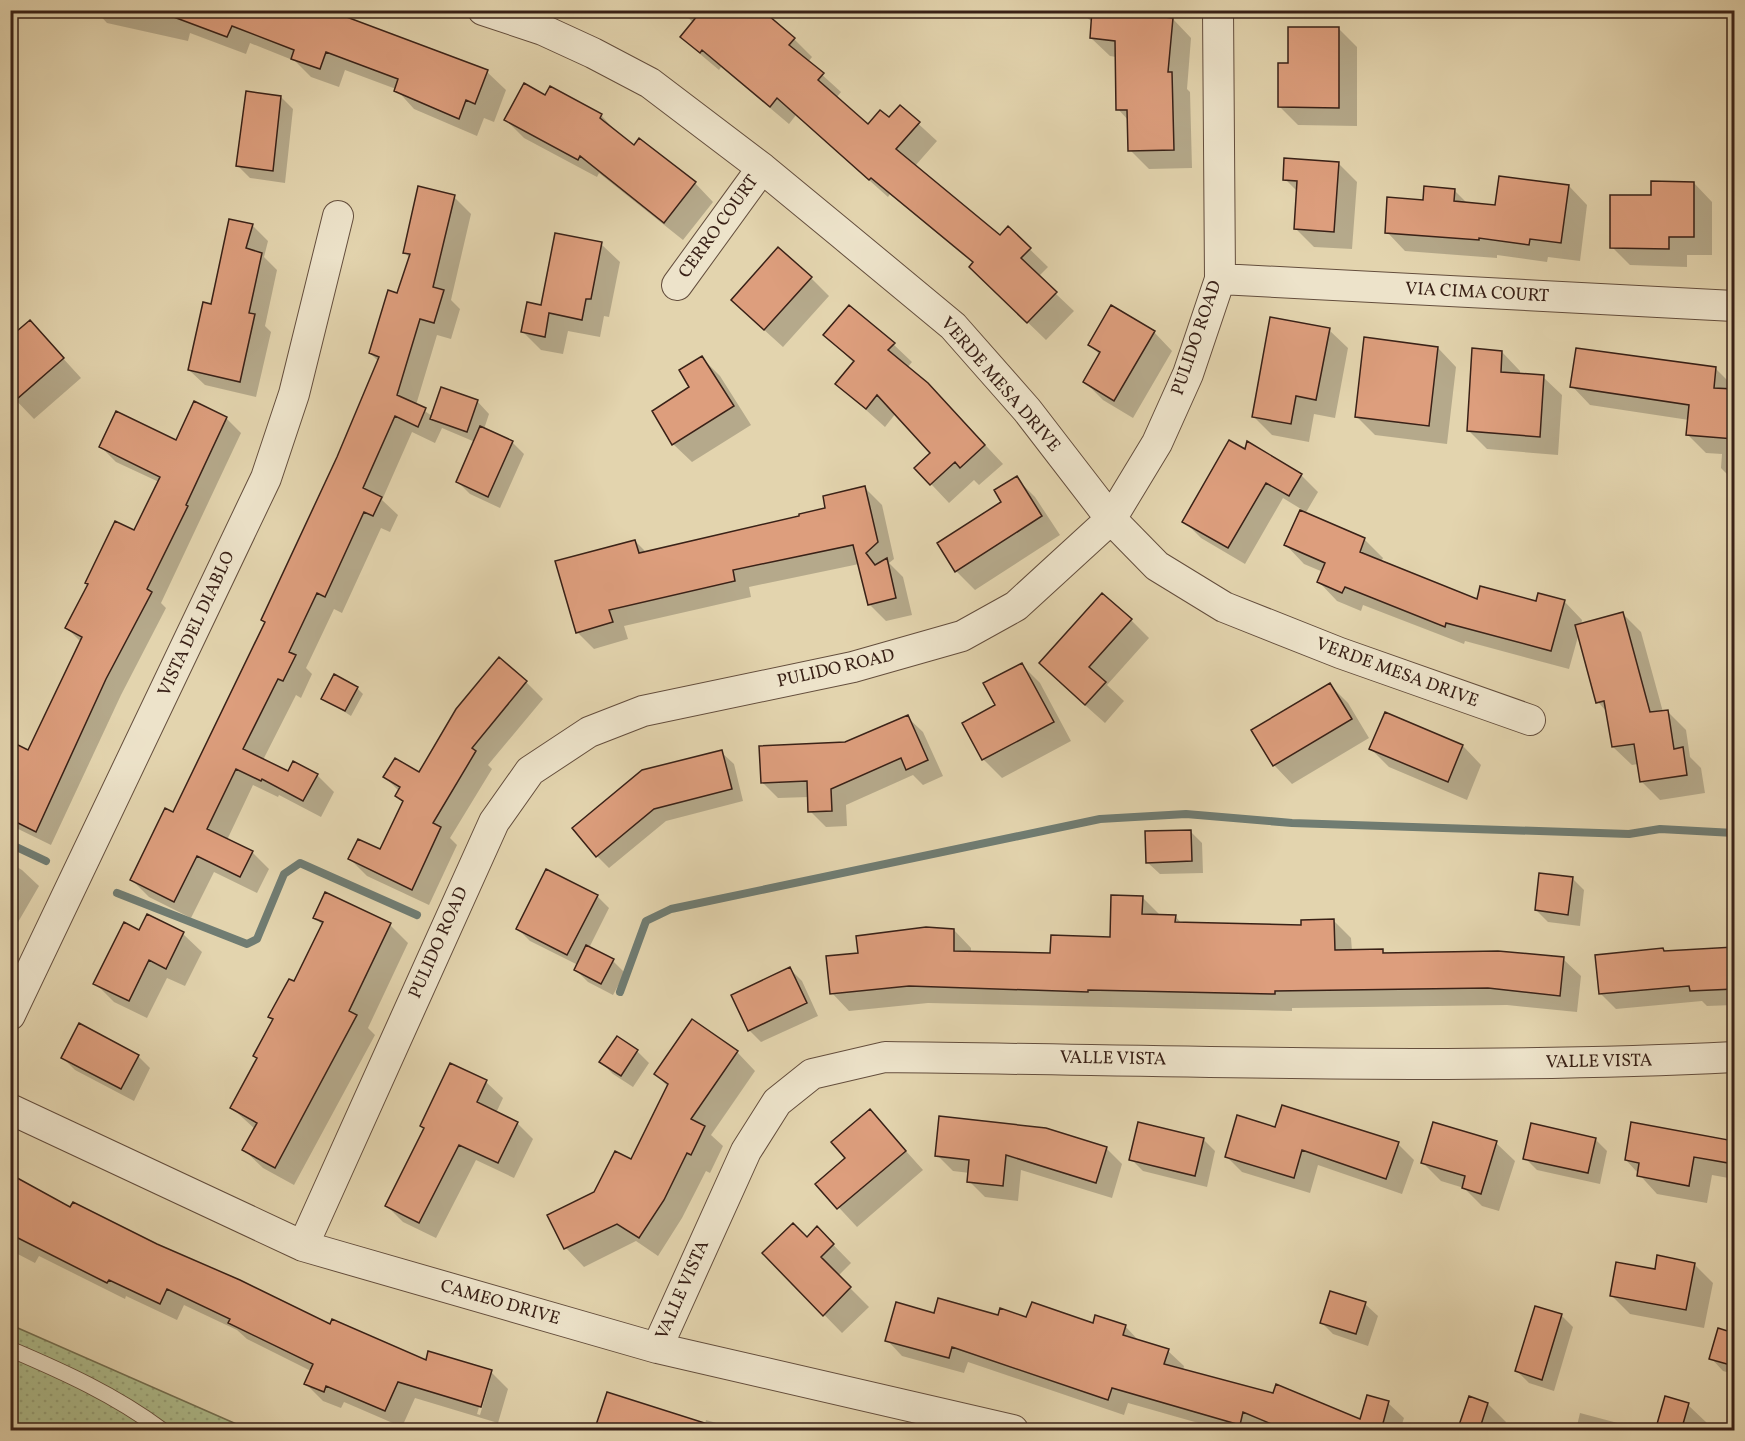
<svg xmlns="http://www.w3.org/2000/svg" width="1745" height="1441" viewBox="0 0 1745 1441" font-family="Vollkorn,serif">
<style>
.grass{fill:url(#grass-dots);stroke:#747052;stroke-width:1.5}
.shadow{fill:#0003;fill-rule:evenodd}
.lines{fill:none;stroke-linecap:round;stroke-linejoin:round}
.stream{stroke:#707c72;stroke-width:8}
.building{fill:#dd9e7d;stroke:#392117;stroke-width:1.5}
.service-casing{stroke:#644e3d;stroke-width:17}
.minor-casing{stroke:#644e3d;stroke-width:32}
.service{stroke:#ede3ca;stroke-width:15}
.minor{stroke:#ede3ca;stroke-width:30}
.labels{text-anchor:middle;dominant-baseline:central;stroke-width:6;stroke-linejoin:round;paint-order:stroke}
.street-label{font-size:18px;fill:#392117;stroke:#ede3ca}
</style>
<defs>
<pattern id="grass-dots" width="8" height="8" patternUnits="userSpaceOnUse" patternTransform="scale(1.5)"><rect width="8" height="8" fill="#afbe8e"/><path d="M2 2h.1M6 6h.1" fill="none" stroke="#97a37a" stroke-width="1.8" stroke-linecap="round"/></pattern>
</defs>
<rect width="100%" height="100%" fill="#e3d4ae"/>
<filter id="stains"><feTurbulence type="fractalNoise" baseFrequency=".00333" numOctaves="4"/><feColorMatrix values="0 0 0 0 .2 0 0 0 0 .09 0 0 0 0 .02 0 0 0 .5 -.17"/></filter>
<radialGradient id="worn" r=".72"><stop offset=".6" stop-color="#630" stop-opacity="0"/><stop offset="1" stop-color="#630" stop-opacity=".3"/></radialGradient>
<!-- grass -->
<path class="grass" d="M11,1325l239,105h-239z"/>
<!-- shadow -->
<path class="shadow" d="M95,10h207l185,62 19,18 -12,32 -10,-4 -7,18 -63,-27 -18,-20 -51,-19 -6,17 -28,-10 -16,-16 -45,-18 -4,11 -56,-21 -2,8 -81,-18z
M632,10h17l-4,8z
M679,10h61l54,29 18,18 -4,5 33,30 -5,6 32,28 21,-7 11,-12 37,34 -22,25 85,71 8,-9 40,39 -10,10 36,34 -28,29 -57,-55 -15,-21 -84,-70 -2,3 -92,-82 -7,9 -68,-57 -2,3 -19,-16 -18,-17 12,-14z
M1079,10h89l-1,8 6,1 18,19 -4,51 3,3 2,76 -43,1 -19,-19 -1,-29 -11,-12 -2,-52 -6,-1 -19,-18 1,-16z
M1339,29l18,18v79l-59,-1 -18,-18z
M281,97l12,12 -8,74 -35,-5 -12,-12z
M546,97l55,18 18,20 15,12 61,36 18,19 -30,38 -84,-67 -2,4 -73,-39 -18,-18z
M1338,163l19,19 -5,67 -38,-2 -19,-19 3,-36 -13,-13z
M1694,183l18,19v53h-25v12l-57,-2 -18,-18 40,-50z
M1569,186l18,19 -7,56 -32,-4 -1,5 -50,-7v3l-92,-7 -18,-19 38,-31 29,-11 14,14 29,2z
M454,197l17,17 -20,86 9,9 -9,30 -14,-4 -21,70 16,11 45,-15 12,13 -5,15 28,13 12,12 -24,54 -30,-14 -12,-12 17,-40 -33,-14 -7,15 -23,-11 -30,68 16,15 -8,17 -9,-4 -39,85 -8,-4 -28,59 6,6 -11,24 -5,-3 -33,65 26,13 28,2 17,17 -13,25 -42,-22 -1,2 -25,-12 -26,55 25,12 17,17 -12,24 -43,-21 -23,46 -42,-21 -17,-17 41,-66 93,-191 72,-165 41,-96 -9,-9 28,-58 12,-37 -6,-6z
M252,225l16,16 -4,16 13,13 -12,56 6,6 -15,65 -51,-12 -16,-15z
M601,244l19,18 -11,55 -5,-1 -4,21 -32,-6 -5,23 -22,-4 -18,-18z
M811,278l18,18 -46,51 -32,-29z
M30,322l51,56 -47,41 -24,-25z
M1329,330l19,18 -13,70 -21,-4 -5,28 -37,-7 -19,-19z
M1154,332l18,19 -39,67 -30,-18 -18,-18 15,-27 -10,-10z
M825,335l68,9 19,18 -5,6 39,35 57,61 -24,21 -5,-5 -25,23 -33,-35 16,-14 -36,-41 -11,14 -48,-43 17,-21z
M1438,348l18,19 -9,77 -72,-9 -19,-19z
M1502,352l18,19v4l23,2 19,18 -4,60 -71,-6 -19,-19z
M702,358l18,18 31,49 -59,37 -19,-18z
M1715,368l19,19v94l-13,-13 1,-14 -16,-1 -18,-18 1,-15 -99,-15 -18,-19z
M194,403l32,15 15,15 -80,170 5,5 -45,87 -70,150 -41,-20v-78l18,5 53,-110 -14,-14 67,-96 25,-50 -43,-20 -15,-15 75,-5z
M1229,442l72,33 17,17 -13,22 60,26 18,18 -2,4 97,39h86l18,19 -1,5 42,-11 18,18 22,80 4,-1 19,19 4,27 11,11 4,25 -45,7 -19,-19 -3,-17 -6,1 -19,-18 -6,-35 -9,-10 -19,-69 -10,36 -104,-28 -1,3 -101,-39 -2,6 -24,-10 -18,-19 4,-10 -19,-8 -18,-19 15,-36 -18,-11 -38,66 -44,-26 -17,-17z
M1016,478l19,19 25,38 -85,55 -19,-19z
M865,488l17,17 12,54 -5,4 14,14 9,38 -26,6 -17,-17 -10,-40 -110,23 2,10 -127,29 4,13 -34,10 -17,-17 58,-91 12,12 180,-44z
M1131,620l18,18 -42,47 17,16 -19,22 -46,-41z
M1021,664l19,19 31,58 -69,37 -19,-19 14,-53z
M526,682l17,17 -55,66 4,4 -42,69 7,7 -28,60 -62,-29 -17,-17 31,-8 23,-48 -7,-8 2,-4 -14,-14 34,-3z
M1330,685l18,18 21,35 -77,46 -18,-19 -21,-34z
M357,688l6,6 -12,22 -28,-18z
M1385,714l78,32 18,19 -14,35 -78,-33 -18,-18z
M907,717l16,15 20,44 -20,9 -10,-10 -67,30 1,21 -21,1 -16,-16 -1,-14 -31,1 -16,-16z
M721,752l13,12 9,37 -77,20 -57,47 -12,-12z
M1190,831l12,12 1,30 -43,1 -13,-12z
M10,863l12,7 17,16 -29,50z
M1572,878l12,12 -4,36 -32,-4 -12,-12z
M597,896l12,12 -20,40 24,13 12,12 -12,22 -25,-13 -12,-12 2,-5 -48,-24 -12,-12z
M1142,897l18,18 15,1 7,8 121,2 31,-5 17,17 1,13 211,8 18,17 -4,36 -70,-7 -215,3v3l-364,-8 -79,8 -17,-18 27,-39 95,-24 17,18v5l81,1 60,-15z
M147,916l36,18 19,18 -17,34 -18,-8 -20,40 -33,-16 -19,-19 45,-51z
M315,917l75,8 18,18 -40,85 7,7 -81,150 -31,-17 -19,-18 11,-21 -23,-21 26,-48 -3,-4 19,-36 -4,-4 24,-33 29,-57z
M1734,949v56l-27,1 -5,-5 -86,8 -15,-15 -4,-37z
M790,969l12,12 16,35 -57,26 -12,-12z
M637,1051l12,12 -16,24 -20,-13 -12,-12z
M737,1052l18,19 -44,64 12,11 -13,27 -4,-2 -24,47 -24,38 -22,-15 -52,26 -18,-19 -17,-32 47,-23 36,-32 36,-74 -12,-13z
M138,1056l12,12 -16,33 -59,-31 -12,-12z
M451,1065l35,17 17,16 -7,15 21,10 16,16 -19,39 -38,-18 -40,78 -33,-16 -16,-16 39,-77z
M870,1111l53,59 -66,57 -40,-43 30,-26z
M1734,1115v64l-22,-4 -5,28 -50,-9 -31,-34 104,-18z
M1276,1129l122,15 16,16 -12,34 -84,-29 -8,28 -68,-21 -16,-16z
M1203,1139l12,12 -8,36 -64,-16 -12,-12z
M1595,1139l12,12 -7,33 -63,-14 -12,-12z
M1496,1143l19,18 -16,50 -17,-5 -18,-18 -23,-7 -19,-19z
M1106,1148l16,16 -10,34 -91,-28 -3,31 -33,-4 -16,-16 1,-8 -17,-2 -16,-16z
M10,1176l61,33 259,117 97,36 64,10 17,17 -10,34 -83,-25 -13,29 -58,-25 -3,6 -18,-7 -17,-17 5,-13 -64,-32 -10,-9 -53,-25 -7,15 -51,-24 -1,3 -86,-43 -4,7 -25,-13zM487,1380h3l-10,35 -3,-1z
M817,1228l34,35 -13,13 31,31 -27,26 -78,-80 43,-14z
M1694,1264l19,19 -9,45 -74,-14 -19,-19z
M1365,1304l13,12 -10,30 -35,-12 -12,-12z
M935,1315l190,11 15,16 28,9 16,15 -1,4 178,51 27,-18 16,15 -2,6 23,6h-157l-9,-3 -1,3h-35l-95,-27 -4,12 -156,-53 -4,11 -62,-17 -15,-16z
M1561,1315l12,12 -19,64 -25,-8 -12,-12z
M1719,1330l15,4v40l-11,-3 -12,-13z
M1488,1404l18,18 -3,8h-44z
M1688,1405l19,18 -2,7h-49z
M1580,1413l64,17h-68z
M706,1420l35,10h-145l109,-5z"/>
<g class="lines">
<!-- stream -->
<path class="stream" d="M10,844l36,17
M117,893l130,51 10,-5 27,-65 16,-11 117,52
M620,992l26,-71 25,-12 429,-90 86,-5 106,9 337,11 31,-5 74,4"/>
</g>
<!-- building -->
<path class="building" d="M164,10h164l160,60 -13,34 -9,-4 -7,19 -65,-28 4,-12 -72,-27 -6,17 -29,-10 3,-9 -62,-24 -5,11 -64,-24z
M702,10h60l33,28 -6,7 35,28 -6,7 50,44 12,-14 9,7 11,-12 20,17 -24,27 104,86 8,-9 23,22 -10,10 36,34 -30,31 -58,-56 4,-5 -102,-84 -2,2 -92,-82 -7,9 -68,-57 -2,3 -20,-16z
M1092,10h56v5l25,3 -5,54h4l2,78 -46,1 -1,-41h-11l-1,-69 -25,-3z
M1288,27h51v81l-61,-1v-44h10z
M524,83l21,12 5,-9 52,28 -2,4 34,27 5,-7 57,44 -32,41 -84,-67 -2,4 -74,-40z
M246,91l35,5 -8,75 -37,-5z
M1284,158l55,4 -5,70 -40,-3 3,-48 -14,-1z
M1499,176l70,9 -8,58 -31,-4 -1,6 -50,-7v2l-94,-7 2,-36 36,3 1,-14 31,3 -1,12 41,4z
M1651,181l43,1v55h-25v12l-59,-1v-53h41z
M418,186l37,9 -22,92 11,3 -10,33 -14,-4 -23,76 29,13 -8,19 -23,-11 -32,72 19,9 -9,19 -9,-4 -39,85 -8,-4 -28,59 7,3 -13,26 -5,-2 -35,70 45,22 5,-10 25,13 -15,27 -41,-22 -1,2 -25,-12 -29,60 46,22 -13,26 -43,-21 -23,46 -44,-22 35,-72 8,4 92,-190 -4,-2 76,-163 42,-100 -10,-4 19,-63 9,3 13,-39 -7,-1z
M229,219l24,5 -7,24 16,5 -13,60 6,1 -15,68 -52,-12 15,-68 8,2z
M555,233l47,9 -11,57h-5l-4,21 -33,-7 -4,24 -24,-5 6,-30 14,3z
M778,247l34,30 -48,53 -33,-30z
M849,305l46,38 -7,7 40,33 57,62 -25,23 -5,-6 -25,23 -16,-17 16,-15 -53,-58 -11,14 -31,-25 19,-23 -31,-26z
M1111,305l44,26 -41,70 -31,-19 17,-30 -12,-7z
M1270,317l60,11 -14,72 -20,-4 -5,28 -39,-7z
M30,320l34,38 -54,47v-68z
M1364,337l74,10 -9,79 -74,-9z
M1472,348l30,3 -1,21 43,3 -4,62 -73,-6z
M1576,348l140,19 -2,21 20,1v50l-48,-4 3,-30 -119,-18z
M702,356l32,50 -62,39 -20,-34 37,-24 -10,-17z
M441,387l37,13 -11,32 -37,-13z
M194,401l33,16 -41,88 2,1 -41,83 5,3 -46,87 -70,153 -26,-13v-78l18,9 54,-113 -17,-9 23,-44 -3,-1 30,-62 19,9 26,-53 -61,-30 17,-36 60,29z
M480,426l33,15 -25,56 -32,-15z
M1229,440l16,9 2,-8 55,33 -13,22 -23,-13 -38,65 -46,-26z
M1017,476l25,40 -87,56 -18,-29 64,-41 -7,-12z
M865,486l13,56 -12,11 9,12 12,-7 9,40 -28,7 -15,-60 -120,25 2,11 -126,29 4,12 -37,11 -21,-72 80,-21 4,13 160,-37v-2l26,-6 -2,-12z
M1300,510l65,28 -5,14 117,47 3,-13 56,15 2,-8 27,7 -14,51 -105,-28 -1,4 -100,-40 -3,6 -25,-11 8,-19 -41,-18z
M1102,593l30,26 -43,48 17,15 -21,23 -46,-42z
M1623,612l27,100 18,-2 6,39 9,-2 4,28 -47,7 -6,-38 -22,3 -8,-46 -8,2 -21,-78z
M499,657l28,24 -55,67 4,3 -43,72 8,4 -29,63 -64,-31 10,-20 22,10 23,-48 -8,-5 5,-9 -17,-10 12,-19 24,14 37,-63z
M1022,663l32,59 -72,38 -20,-37 33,-18 -12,-22z
M334,674l24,13 -13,24 -24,-12z
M1330,683l22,36 -79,47 -22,-36z
M1385,712l78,33 -15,37 -79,-33z
M908,715l20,45 -22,10 -5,-12 -70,31 1,22 -24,1 -1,-31 -46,2 -2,-37 86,-4z
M722,750l10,39 -78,20 -58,48 -24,-29 70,-58z
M1191,830l1,31 -46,2 -1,-32z
M546,869l52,26 -31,60 -51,-26z
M1539,873l34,4 -5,38 -33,-5z
M325,892l66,31 -42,88 8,4 -82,153 -33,-18 15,-27 -27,-15 27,-50 -4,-2 20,-37 -5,-2 21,-38 5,2 29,-59 -10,-4z
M1111,895l32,1 -1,18 34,1 -1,7 126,3v-5l33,-1 1,31 48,-1v4l115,-2 66,6 -4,39 -72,-8 -213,3v3l-187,-4v2l-179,-6 -79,8 -4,-38 32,-3 -2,-17 70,-9 28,2v22l96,2 1,-18 59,2z
M147,914l37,18 -18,37 -17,-9 -20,41 -36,-17 31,-62 15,8z
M586,945l28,14 -13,25 -27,-14z
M1734,947v42l-44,2 -1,-5 -90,8 -4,-39 68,-7 1,3z
M790,967l17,36 -59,28 -17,-36z
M692,1019l46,32 -47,68 14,7 -14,29 -4,-2 -23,47 -25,38 -22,-14 -53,25 -17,-34 47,-23 21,-41 16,8 37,-75 -14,-10z
M79,1023l60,32 -18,34 -60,-31z
M617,1036l21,14 -17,26 -22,-14z
M450,1063l37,17 -10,22 41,20 -20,41 -39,-18 -40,78 -34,-17 39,-78 -4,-2z
M1282,1105l117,37 -13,37 -84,-29 -8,28 -69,-21 12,-42 38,12z
M870,1109l36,42 -69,58 -22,-25 30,-26 -14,-16z
M939,1116l107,12 61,19 -11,36 -90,-28 -3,31 -36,-4 2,-22 -34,-4z
M1138,1122l66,16 -9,38 -66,-16z
M1433,1122l64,19 -16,53 -19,-6 3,-12 -44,-13z
M1631,1122l103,19v23l-40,-7 -5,29 -52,-10 2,-13 -14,-3z
M1531,1123l65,15 -8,35 -65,-14z
M10,1174l60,33 3,-5 84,42 83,36 90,44 2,-5 94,41 2,-9 64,19 -11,37 -83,-25 -13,29 -59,-25 -2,6 -20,-8 9,-20 -85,-41 2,-4 -63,-30 -7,15 -51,-24 -2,3 -97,-49z
M793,1223l14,14 10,-11 17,18 -13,13 30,30 -28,29 -61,-63z
M1657,1255l38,8 -9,47 -76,-14 6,-34 39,7z
M1330,1291l36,11 -10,32 -36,-11z
M938,1298l60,17 2,-7 26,9 6,-15 61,21 2,-8 31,10 -3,10 46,14 -5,15 109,29 3,-9 84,35 7,-24 22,6 -7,26 6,4h-100l-45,-19 -3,13 -128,-37 -4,12 -156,-53 -3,11 -64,-17 11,-39 38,11z
M1535,1306l27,8 -20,66 -27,-9z
M1718,1328l16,5v33l-25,-7z
M607,1392l107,34 -1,5h-119z
M1469,1396l19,7 -9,28h-22z
M1665,1396l24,7 -8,28h-26z"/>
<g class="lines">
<defs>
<path id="service" d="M10,1349c54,23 105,46 152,81"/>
<path id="minor" d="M483,10l60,20 50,23 57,30 112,85 80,66 111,92 74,84 84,109 46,47 67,41 116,46 190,67
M1220,279l514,27
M677,285l85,-117
M10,1015l256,-537 28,-84 44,-178
M10,1109l293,137 354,102 356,82
M303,1246l191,-424 36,-51 59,-39 54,-21 210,-44 109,-31 54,-30 95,-87 46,-76 31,-69 32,-95 -2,-269
M657,1348l89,-197 31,-49 35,-28 73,-17c283,3 567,14 849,0"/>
</defs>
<!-- service casing -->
<use href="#service" class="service-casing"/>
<!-- minor casing -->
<use href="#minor" class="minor-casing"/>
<!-- service -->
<use href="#service" class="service"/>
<!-- minor -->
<use href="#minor" class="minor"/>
</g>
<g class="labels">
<!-- street labels -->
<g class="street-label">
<text transform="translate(719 227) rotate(-54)">CERRO COURT</text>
<text transform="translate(1477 293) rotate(3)">VIA CIMA COURT</text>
<text transform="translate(1197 338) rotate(-71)">PULIDO ROAD</text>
<text transform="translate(1000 385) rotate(49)">VERDE MESA DRIVE</text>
<text transform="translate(197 624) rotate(-65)">VISTA DEL DIABLO</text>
<text transform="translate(836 669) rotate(-13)">PULIDO ROAD</text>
<text transform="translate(1397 673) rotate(20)">VERDE MESA DRIVE</text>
<text transform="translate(439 943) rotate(-66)">PULIDO ROAD</text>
<text transform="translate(1113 1059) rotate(1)">VALLE VISTA</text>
<text transform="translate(1599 1062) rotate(-1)">VALLE VISTA</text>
<text transform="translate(683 1290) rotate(-66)">VALLE VISTA</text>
<text transform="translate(500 1303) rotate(16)">CAMEO DRIVE</text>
</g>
</g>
<!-- margin -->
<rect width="1745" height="1441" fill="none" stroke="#e3d4ae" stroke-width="36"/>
<rect x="12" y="12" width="1721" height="1417" fill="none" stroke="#392117" stroke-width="3"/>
<rect x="18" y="18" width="1709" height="1405" fill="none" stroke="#392117" stroke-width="1.5"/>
<rect width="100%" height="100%" filter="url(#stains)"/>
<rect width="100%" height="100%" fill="url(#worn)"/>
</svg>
